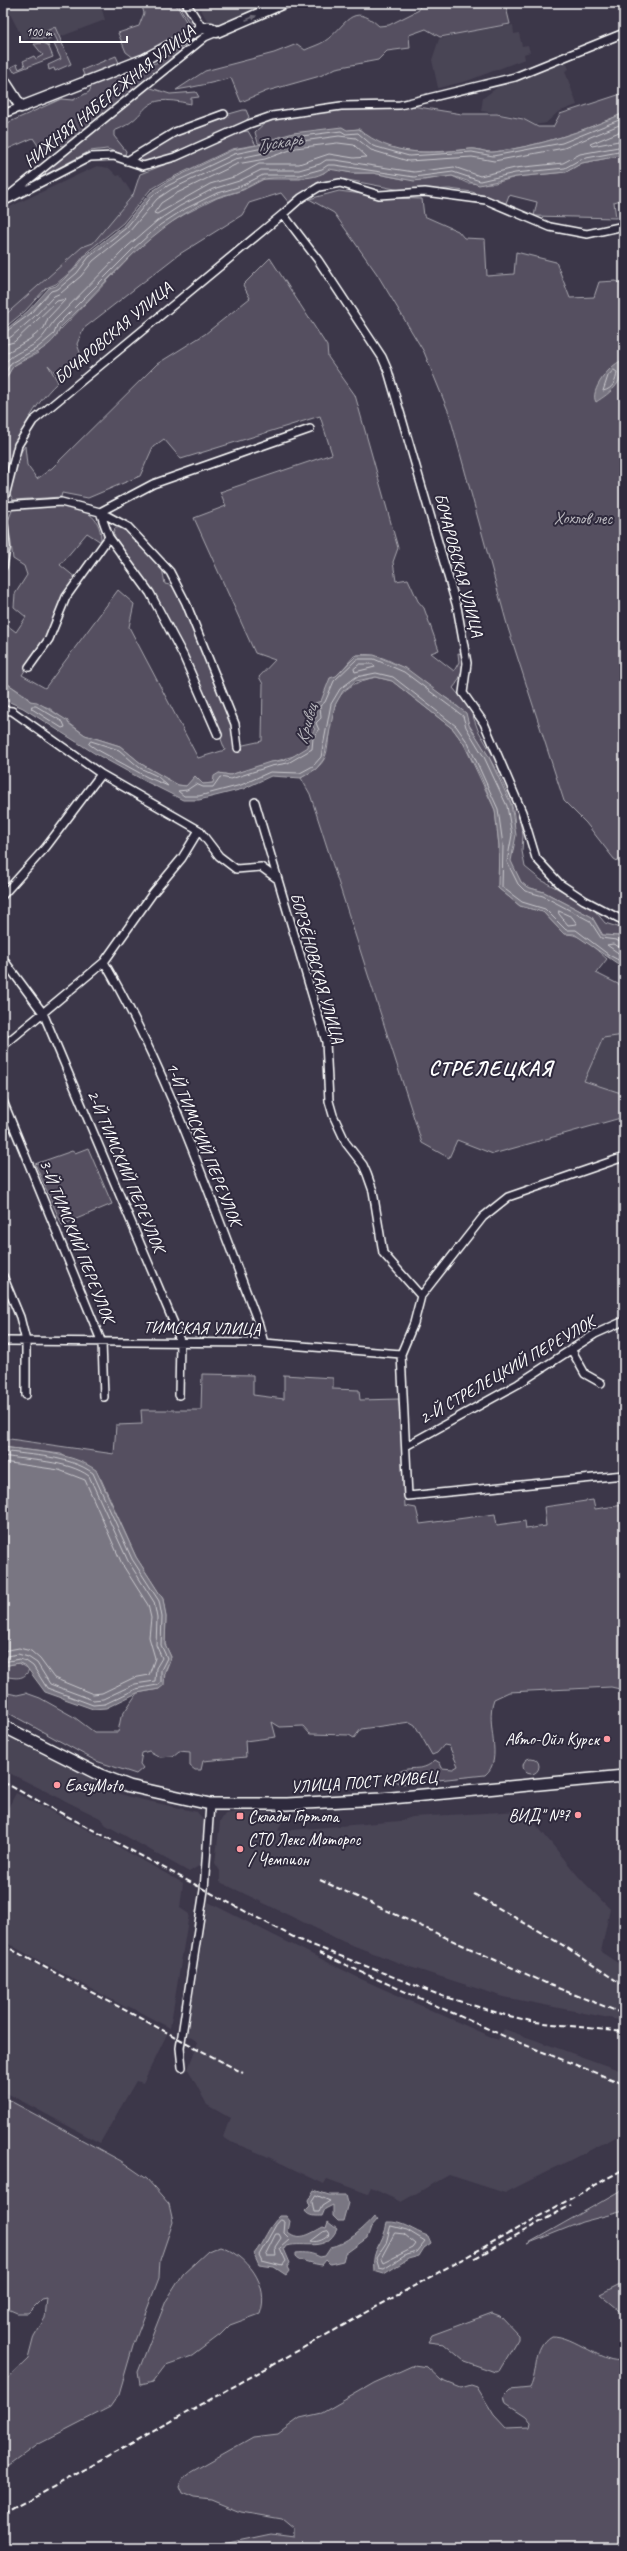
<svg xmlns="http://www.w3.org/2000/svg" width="627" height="2551" viewBox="0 0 627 2551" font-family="Caveat,sans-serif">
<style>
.built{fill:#494455}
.green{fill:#555060;stroke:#aaa8b0}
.water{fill:#797682;stroke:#afadb4}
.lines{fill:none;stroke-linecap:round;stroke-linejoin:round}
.shore{stroke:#c9c8cd;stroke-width:1}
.street-casing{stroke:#fff;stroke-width:10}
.secondary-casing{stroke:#fff;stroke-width:13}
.primary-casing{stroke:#fff;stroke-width:14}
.street{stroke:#2f2a3d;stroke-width:7}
.secondary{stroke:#2f2a3d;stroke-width:10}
.primary{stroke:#2f2a3d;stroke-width:11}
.rail{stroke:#fff;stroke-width:2;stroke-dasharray:6 3;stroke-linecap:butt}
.oneway{fill:#6d6a77}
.poi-dot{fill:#ff9aa2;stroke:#2f2a3d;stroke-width:1.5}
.labels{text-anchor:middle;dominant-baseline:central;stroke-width:4;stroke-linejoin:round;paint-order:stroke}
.street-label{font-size:17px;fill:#fff;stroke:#2f2a3d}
.park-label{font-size:17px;fill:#bbb9bf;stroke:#2f2a3d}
.poi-label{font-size:17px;fill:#fff;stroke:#2f2a3d;text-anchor:start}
.water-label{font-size:18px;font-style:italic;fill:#b5b4ba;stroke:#2f2a3d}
.district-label{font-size:21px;font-weight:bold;letter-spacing:1px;fill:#fff;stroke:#2f2a3d}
</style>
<rect width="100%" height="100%" fill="#3c3749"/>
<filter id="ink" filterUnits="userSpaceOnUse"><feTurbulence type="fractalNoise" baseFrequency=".025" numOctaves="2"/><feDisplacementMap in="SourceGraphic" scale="8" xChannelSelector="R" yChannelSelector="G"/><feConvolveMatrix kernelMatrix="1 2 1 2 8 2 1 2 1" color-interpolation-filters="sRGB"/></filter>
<g filter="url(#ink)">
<!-- built -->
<path class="built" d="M16,3h84l5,17 -48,18 -5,-10 -28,13 -17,-33z
M197,3h80l-66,24z
M513,25l1,9 5,-1 3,13 6,-1 2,7 -6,2 1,5 -58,22 -29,7 -6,-28 7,-21 27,-7z
M566,62l3,7 -4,2 12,34 -19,7 -12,11 -11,2 -14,-8 -40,-6 2,-13 16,-12z
M97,166l12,2 8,8 3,-1 13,20 -40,48 -11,4 -79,70v-107z
M624,987v107l-41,-13z
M3,1731l91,49 -1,5 37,12 67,15 8,9 -3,43 -13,8 -83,-47 -6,-7 -97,-48z
M16,1793l85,44 82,46 -3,25 9,6 -19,114 -42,-22 -1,2 -124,-67v-123z
M518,1811l11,5 49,60 32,33 -9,43 23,15v54l-120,-24 -94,-30 -66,-25 -124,-60v-11l-5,-8 5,-41 5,-8 11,-2 44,1 2,9 -4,9 122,-10 12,-4z
M208,1902l153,77 137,61 6,-11 115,41 5,-11v74l-119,60 -56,-18 -48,27 -30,-14 -3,6 -41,-15 -3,5 -60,-29 -33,-13 -8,-5 7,-19 -23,-13 -19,-36 10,-27 -11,-7z
M3,1947l164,87 -24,49 -7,-2 -36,62 -97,-52z"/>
<!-- green -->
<path class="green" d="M141,3h34l15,25 -18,10 -3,6 -35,14 -8,-6 -8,-19 21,-7 5,-13z
M177,3h5l14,23 -3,3z
M420,3h85l5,21 -70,13 -14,-8 -17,6 1,13 -23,3 -9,9 -42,8 -16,8 -53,15 -26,11 -10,-24c-19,5 -36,9 -55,12l29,-19 69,-18 23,-9 8,6c6,-3 14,-5 20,-9 21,-14 26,-41 54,-15l10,-1 30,-15z
M55,27l16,37 -16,7 -1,-3 -5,2 -1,-5 13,-6 -7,-15 4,-2 -4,-8 -4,5 -19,-1z
M202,35l-138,111 -9,-1 -14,5 -8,-12 -30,13v-26l58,-26 12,1 16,-8 4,-9 42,-16 21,-4z
M43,43l5,2 5,12 -39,15 -3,-5 6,-3 2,5 6,-3 -2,-5 11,-5 2,3 7,-4 -9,-11z
M116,56l4,9 -35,13 -3,-8z
M148,87l22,7 26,-2 3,5 -8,1v6c-56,-13 -37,12 -77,27v5l12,15 -1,4 -18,-6 -17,2 -62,33z
M624,93v20c-42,19 -85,33 -130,39 -8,1 -16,-4 -24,-3 -30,3 -66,7 -95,-7 -5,-3 -11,-9 -16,-13l-93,12 -4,3 -4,-1 -3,-11 12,-11 8,-2 63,-10h56l18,-3 50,8h35l26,5 15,8h15l7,-13z
M243,110h3l3,7 -3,4 -72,33 -34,9 -4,-2 -1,-2c34,-21 69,-39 108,-49z
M248,131l8,14 -24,4 -65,31 -17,10 -27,33 -36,29 -14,18 -17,14 -10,4 -21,23 -22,18v-12l79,-70 11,-4 40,-48 7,-21 50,-19 43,-22z
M624,155v44l-10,3 2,16 -82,-2 3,-14 -28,-7 -3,8 -34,-11 -22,-3 -44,2 -64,-12 -24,3 -29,21 -8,-10 -32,10 -7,12 -64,40 -95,74 -6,15 5,14 -21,21 -13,-14 10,17c-30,28 -44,64 -55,102v-100l10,-18 25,-13 96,-100 28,-25 23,-14 32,-16 26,-8 21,-11h36l24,-6 5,-5 23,5h21l30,6 21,1 28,-4 15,7h28l21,-6 50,-5 16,-9z
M339,191l54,7 29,1 2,17 34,15 6,7 21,1 2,37 27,-2 2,-22 40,10 14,36 24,-1 5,-15 17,-1 8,4v580l-10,-6 -28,-36 -22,-22 -56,-173 -59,-215 -25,-61 -47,-78 -43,-61 -25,-14z
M270,258l57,88 1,11 27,38 43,153 -5,14 3,19 12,-2 10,22 6,7 15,42 -8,3 23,18 5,-9 -1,-9 5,1c0,13 -1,24 -10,34l17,20 8,22 20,34 19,46 6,25 -1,16 3,16 16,13 50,26 14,17 19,6v13l-5,-6 -16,-1 -11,-18 -48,-25 -17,-5 -6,-5 -11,-21c3,-15 6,-29 4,-45 -2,-23 -32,-71 -45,-91 -4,-19 -23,-26 -38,-37 -20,-14 -49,-40 -77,-32l-28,33 -9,28 -6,8 4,4 -6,18 -12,8 -67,20 -11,-2 -6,10 -10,1 -6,-5 -11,7 -8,-1 -35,-20 -23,-19 -35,-11 -36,-27 -19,-7 -5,-6 -22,-14v-38l5,-6 -5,-5v-10l13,10 10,-15 -12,-10 1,-13 12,-19 -3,-9 -11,-7 -5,-38 5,-13c29,-2 90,-13 88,34l-14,-9 -27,32 16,13 -32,63 -22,34 23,13 73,-98 16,14 -5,23 69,131 27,-8 -7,-19 -66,-140 -39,-57 2,-6 8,-1 39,41 3,16 9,2c23,49 56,107 60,161l28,-6 1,-57 -4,-7 16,-17 -20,-7 -61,-135 32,-12 -6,-14 112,-38 -12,-38 -139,43 -17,-20 -11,8 -13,29 -52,22 -26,-5 -1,4 -48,3 -4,-8 11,-39 5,-7 2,19 10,14 15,-11 105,-104 48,-30 45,-36 -7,-13z
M376,677l16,4 61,48 11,15 31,66 4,36 -1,42 22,18 23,6 21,22c17,-1 30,14 43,25l-11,14 28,14v48l-21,3 -19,43 40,13v23l-131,37 -36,-14 -8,18 -27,-15 -112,-349 -9,-16c8,-5 19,-10 23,-19 4,-7 4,-17 5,-25 4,-35 11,-49 47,-57z
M88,1148l24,56 -50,21 -27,-61 37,-13 3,2z
M202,1374l51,1v20l31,4v-24l49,3v11l26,1 1,10 39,-1 6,107 11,2 4,16 75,-10 2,11 28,-4 1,8 20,-3 -2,-19 49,-7 2,9 29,-4v185l-13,-3 -102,5 -15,7c-10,26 11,60 -9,76l-85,9 -5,-3 -1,-5c14,-14 27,-1 41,-16l5,3 2,5 11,1 5,-3 -9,-20 -5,-1 -7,8 -5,2 -17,-30 -5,-3 -49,7 -7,9 -5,-3 -39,-1 -7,-8 -23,1 -8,-5 4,15 -31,4 1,16 -43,4 -2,9h-6l-5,-4v-14l-11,-1 -6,5 -13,1 -11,-6 -7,2 -2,11 3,4 -7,6 -40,-13 -93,-51v-18l14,3 9,-2 14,5 34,19 20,15h24l3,-15 16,-24 22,-4 12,-32 -6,-13 1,-27 -3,-18 -27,-42 -35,-78 -40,-25 -58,-7v-9l111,16 2,-29 26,-1 -1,-14h60z
M19,1663l10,6c-4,12 -15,9 -26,7v-10z
M523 1766a8 8 0 1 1 16 0a8 8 0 1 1-16 0Z
M3,2097l118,64 26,18 22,25 4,18 -13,38 -1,18 -26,68 -14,48 -9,13 -72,37 -33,24h-2v-85l25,-24 6,-23 11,-18 2,-20 -5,1 -14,14h-11l-14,-6z
M624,2189v22l-42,11 -55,22z
M220,2246c26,8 51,39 40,68l-30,11 -10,10 -28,21 -26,9 -13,17 -13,3 -2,-13 28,-71 17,-27 25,-23z
M624,2282v32l-24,-20z
M492,2313l8,3 18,19v4l-19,32 -4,1 -31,-11 -20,-17 -16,-2 4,-7z
M551,2336c24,-1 51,29 73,24v188h-420l67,-14 23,3v-8l-12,-10 -41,-7 -29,-12 -18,-2 -12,-5 -3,-7 3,-7 9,-7 62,-35 25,-3 22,-16 22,-5 52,-30 40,-18 13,2 14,13 20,8 10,-3 6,2 17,28 12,13 24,-1 1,-5 -5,-6 -20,-13 -2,-7 6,-6 20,-2c9,-18 2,-41 21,-52z"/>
<!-- water -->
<path class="water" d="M624,113v42l-42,8 -16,9 -50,5 -37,8 -27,-9 -38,5 -41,-8h-21l-23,-4c-17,15 -43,6 -64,10 -7,1 -15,7 -21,10 -9,4 -18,5 -26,8 -65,25 -109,84 -158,131 -6,20 -30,26 -45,37 -6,5 -8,14 -12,19v-52l25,-21 21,-23 7,-2 19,-17 11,-14 37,-29 28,-34 17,-11 64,-31 30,-6 4,-3 27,-8 49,-6 5,3 12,-1c33,28 71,25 111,20 8,-1 16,4 24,3 45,-6 88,-20 130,-39z
M621,361c6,20 -11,32 -25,41 -7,-11 14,-37 25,-41z
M357,655h17l33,14 59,44 3,12 19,30 23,49 5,31 -5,26 10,21 6,5 17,5 48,25 10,18 17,1 5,6v26l-50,-34h-10l-21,-22 -23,-6 -22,-18 1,-42 -4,-36 -14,-33 -17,-33 -11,-15 -61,-48 -16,-4 -20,4 -13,10 -8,14 -11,54 -8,10 -15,9 -30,-2 -28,13 -44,11h-16l-38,-19 -51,-28 -71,-45 -20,-9v-18c4,2 24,16 27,20l7,1 31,19v2l17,12 35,11 23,19 35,20 8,1 9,-10 8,8 10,-1 1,-7 5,-3 11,2 40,-13 17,-2 21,-13 1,-10 6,-8 -4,-4 2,-7 4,-1 -2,-14 6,-2 9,-23 6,-2z
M3,1447c31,5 66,4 93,23l40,87 27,42 3,18 -1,27 6,13 -6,14 -1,14 -5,4 -22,4 -31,15 -13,1 -48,-17 -20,-27 -6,-2 -16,3z
M314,2190l15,5h17l2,8 -5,18h-5l-5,-5v-11l-8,4 -3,7c-6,0 -13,1 -17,-5l5,-5 -2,-6z
M280,2216h6l4,5 -2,11c12,10 23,1 35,-5l3,1 2,-6 9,7c-11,24 -31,12 -51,17l-2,3 6,14 -3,4 2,4 -3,4 -12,-8 -15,-2 -5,-11c10,-12 14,-27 26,-38z
M374,2217l4,2 -7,8 -4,11 -22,16 -2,7 -13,3 -4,-4 -4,5c-7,-1 -23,-4 -26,-9v-3c9,-1 16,0 24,4l5,-1 6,-9c14,-2 34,-19 43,-30z
M387,2222c16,-1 26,9 41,14l3,7 -7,5 -5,8 -11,3 -24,15 -10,-3c-3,-24 10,-26 13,-49z"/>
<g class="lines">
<!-- shore -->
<path class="shore" d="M624,130l-34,14 2,2 32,-6
M338,143l16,2 13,12 -13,1 -25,-4 -30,10h-40l-22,12 -27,8 -53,30 -3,-1 7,-10 14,-9 62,-30 28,-5 31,-11z
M3,334l27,-20 21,-23 7,-2 19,-16 12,-16 37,-29 27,-33 16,-10 65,-31 29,-6 31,-11 47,-6 5,3 12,-1 15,13 36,10 63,-4 21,4 69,-13 62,-25
M3,339l8,-2 23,-20 20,-21 7,-3 20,-17 12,-15 36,-29 28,-33 15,-10 63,-30 29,-6 31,-11 44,-6 17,2 15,12 37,11 64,-4 22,4 70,-13 60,-25
M3,345l11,-3 43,-41 9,-2 -18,19 -4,10 -14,11 -27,16
M3,366c6,-11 20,-15 30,-21 11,-7 14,-15 21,-24l74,-75 29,-25 23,-15 33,-17 26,-8 22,-11h38l21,-6 6,-4h9l79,12 40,-5 26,9 35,-8 48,-5 17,-9 44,-8
M614,370l3,2c-1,9 -4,17 -14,19l5,-15z
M3,377l8,-14 25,-14 18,-15 3,-9 75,-75 28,-25 23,-15 32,-16 26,-8 22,-11h37l22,-6 6,-4h7l79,12 39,-5 27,9 35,-8 50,-5 16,-9 43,-8
M360,664h13l2,3 -20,5 -1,-3z
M32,706h4l27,16 2,5 -3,1 -30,-19z
M91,741l28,9 21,18 17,8 11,10 -21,-9 -51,-28 -7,-5z
M559,911l13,6 5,7 -9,1 -9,-11z
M624,944l-8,-4 -15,-2 -11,-17 -47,-25 -18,-5 -7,-7 -11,-22 5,-27 -5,-29 -23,-49 -18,-30 -3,-11 -59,-44 -30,-13h-17l-23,22 -9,21 -5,4 1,12 -5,5 3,7 -6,8 -1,11 -24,14 -17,3 -40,13 -11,-2 -7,10h-10l-7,-3 -9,6 -9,1 6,5h15l42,-11 29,-13 30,1 13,-7 8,-9 10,-53 9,-15 16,-12 20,-4 17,4 63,49 12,17 30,66 5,36 -1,42 20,15 23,7 21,21h10l33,25 15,8
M624,949l-11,-5 -6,1 17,12
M3,1451c29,5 65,4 90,22l39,86 27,42 3,16 -1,28 6,13 -6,12v12l-4,3 -21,4 -31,15 -12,1 -46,-17 -14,-22 -7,-5 -7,-2 -16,3
M3,1456c27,5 64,4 86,20l39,85 26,41 3,16 -1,27 6,13 -6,10 -1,13 -20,3 -32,15 -10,1 -43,-16 -13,-21 -9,-6 -10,-3 -15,3
M3,1462l56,8 26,10 37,84 26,41 3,13 -2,19 6,21 -6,17 -16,3 -31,15 -9,1 -39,-16 -14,-19 -9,-8 -12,-3 -16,3
M316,2195l14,6 -8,5 -3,6h-5l-2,-11z
M281,2220l4,2 -1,11 6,6 -10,9 6,13 -4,5 -20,-5 -3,-6 17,-30z
M391,2226l16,4 18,11 -9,11 -10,3 -22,14 -5,-1 -3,-10 10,-15z
M328,2231l2,3c-5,5 -12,9 -19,7l12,-9z
M395,2233l9,1 12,10 -3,4 -30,15 -2,-4z
M276,2234h3l2,4 -6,9 1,9h-9l-1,-2z"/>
<defs>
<path id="street" d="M186,3l16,25
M3,114l18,-7
M127,161l48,-29 49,-18
M11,194l194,-157 12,-5
M3,202l87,-45 24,-1 29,10 32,-9 74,-33 23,-8 69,-10 59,-1 115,-28 109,-44
M283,214l18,-16 18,-11 21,-4 39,12 46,-3 61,8 64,27 37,7 37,-8
M3,504l15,-59 15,-24 250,-207 35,46 64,97 6,14 69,236 10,56 -4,30 21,30 38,89 14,46 24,26 24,16 40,21
M3,506l58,-4 39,10 53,-28 157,-55
M3,511l3,37 -3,19
M100,512l28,15 42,45 16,31 49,121 3,24
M100,512l9,25 41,56 33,62 35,80
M29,667l20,-28 17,-42 43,-60
M3,710l9,1 89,63 98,56 20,26 17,13 25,-2 15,11
M255,802l71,240 3,59 4,14 13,28 17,22 4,9 6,17 10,62 38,43 62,-79 25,-20 116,-40
M3,895l43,-48 55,-73
M3,959l40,54 132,313 5,15 -1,54
M104,962c66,113 108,241 155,363l5,18
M3,1046l101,-84 49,-69 29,-35 17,-28
M3,1101l99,242 2,54
M3,1276l17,41 6,24v54
M421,1296l-7,27 -13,31 7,142 216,-21
M3,1341l261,2 137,11
M571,1349l14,25 16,9
M406,1446l112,-62 77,-50 29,-13
M182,2067l-2,-19 24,-158 6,-86"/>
<path id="secondary" d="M3,79l18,28 124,-48 57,-31h9l6,4 67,-29"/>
<path id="primary" d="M3,1726l97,49 29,11 81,18h77l94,-5 243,-23"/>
</defs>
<!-- street casing -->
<use href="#street" class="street-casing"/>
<!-- secondary casing -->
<use href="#secondary" class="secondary-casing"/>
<!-- primary casing -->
<use href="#primary" class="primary-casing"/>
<!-- street -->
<use href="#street" class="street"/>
<!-- secondary -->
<use href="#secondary" class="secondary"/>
<!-- primary -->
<use href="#primary" class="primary"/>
<!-- rail -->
<path class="rail" d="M3,1782l294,157 145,57 63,19 30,7 89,10
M320,1880l230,105 74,29
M474,1894l92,53 58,39
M3,1945l240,128
M319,1953l196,88 109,43
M475,2258l96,-53
M3,2515l621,-346"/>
</g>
<!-- one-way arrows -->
<defs><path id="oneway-solid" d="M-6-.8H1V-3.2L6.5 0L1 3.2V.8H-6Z"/></defs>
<use class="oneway" href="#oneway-solid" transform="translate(251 18) rotate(-23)"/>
</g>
<!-- markers -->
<g class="poi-dot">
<circle cx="607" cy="1739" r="4"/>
<circle cx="57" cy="1785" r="4"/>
<circle cx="578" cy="1815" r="4"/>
<rect x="236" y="1812" width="8" height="8" rx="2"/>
<circle cx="240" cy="1849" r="4"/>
</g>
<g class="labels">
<!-- street labels -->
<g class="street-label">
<text transform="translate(109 96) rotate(-39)">НИЖНЯЯ НАБЕРЕЖНАЯ УЛИЦА</text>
<text transform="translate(113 333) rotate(-40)">БОЧАРОВСКАЯ УЛИЦА</text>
<text transform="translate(459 565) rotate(75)">БОЧАРОВСКАЯ УЛИЦА</text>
<text transform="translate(317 968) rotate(74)">БОРЗЁНОВСКАЯ УЛИЦА</text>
<text transform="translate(204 1144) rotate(68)">1-Й ТИМСКИЙ ПЕРЕУЛОК</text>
<text transform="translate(126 1171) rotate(67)">2-Й ТИМСКИЙ ПЕРЕУЛОК</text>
<text transform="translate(77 1241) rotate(68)">3-Й ТИМСКИЙ ПЕРЕУЛОК</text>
<text transform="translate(202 1328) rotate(1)">ТИМСКАЯ УЛИЦА</text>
<text transform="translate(507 1370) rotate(-30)">2-Й СТРЕЛЕЦКИЙ ПЕРЕУЛОК</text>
<text transform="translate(364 1782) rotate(-4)">УЛИЦА ПОСТ КРИВЕЦ</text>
</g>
<!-- park labels -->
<g class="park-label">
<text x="583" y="518">Хохлов лес</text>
</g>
<!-- poi labels -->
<g class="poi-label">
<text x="599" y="1739" text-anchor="end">Авто-Ойл Курск</text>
<text x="65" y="1785">EasyMoto</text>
<text x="570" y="1815" text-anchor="end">ВИД" №7</text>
<text x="248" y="1816">Склады Гортопа</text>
<text x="248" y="1839">СТО Лекс Моторос<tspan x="248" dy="20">/ Чемпион</tspan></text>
</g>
<!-- water labels -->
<g class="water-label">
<text transform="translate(279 142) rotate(-8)">Тускарь</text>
<text transform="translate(306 724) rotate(-75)">Кривец</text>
</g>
<!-- district labels -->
<g class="district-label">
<text x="491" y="1068">СТРЕЛЕЦКАЯ</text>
</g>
</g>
<!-- margin -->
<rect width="627" height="2551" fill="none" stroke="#2f2a3d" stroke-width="16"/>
<rect x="8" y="8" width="611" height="2535" fill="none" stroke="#fff" stroke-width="1.5" filter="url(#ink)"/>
<!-- scale -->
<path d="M20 36v6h107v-6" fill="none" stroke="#ffffff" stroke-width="2"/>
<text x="26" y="36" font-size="12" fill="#ffffff" stroke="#2f2a3d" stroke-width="3" paint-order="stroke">100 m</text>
</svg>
